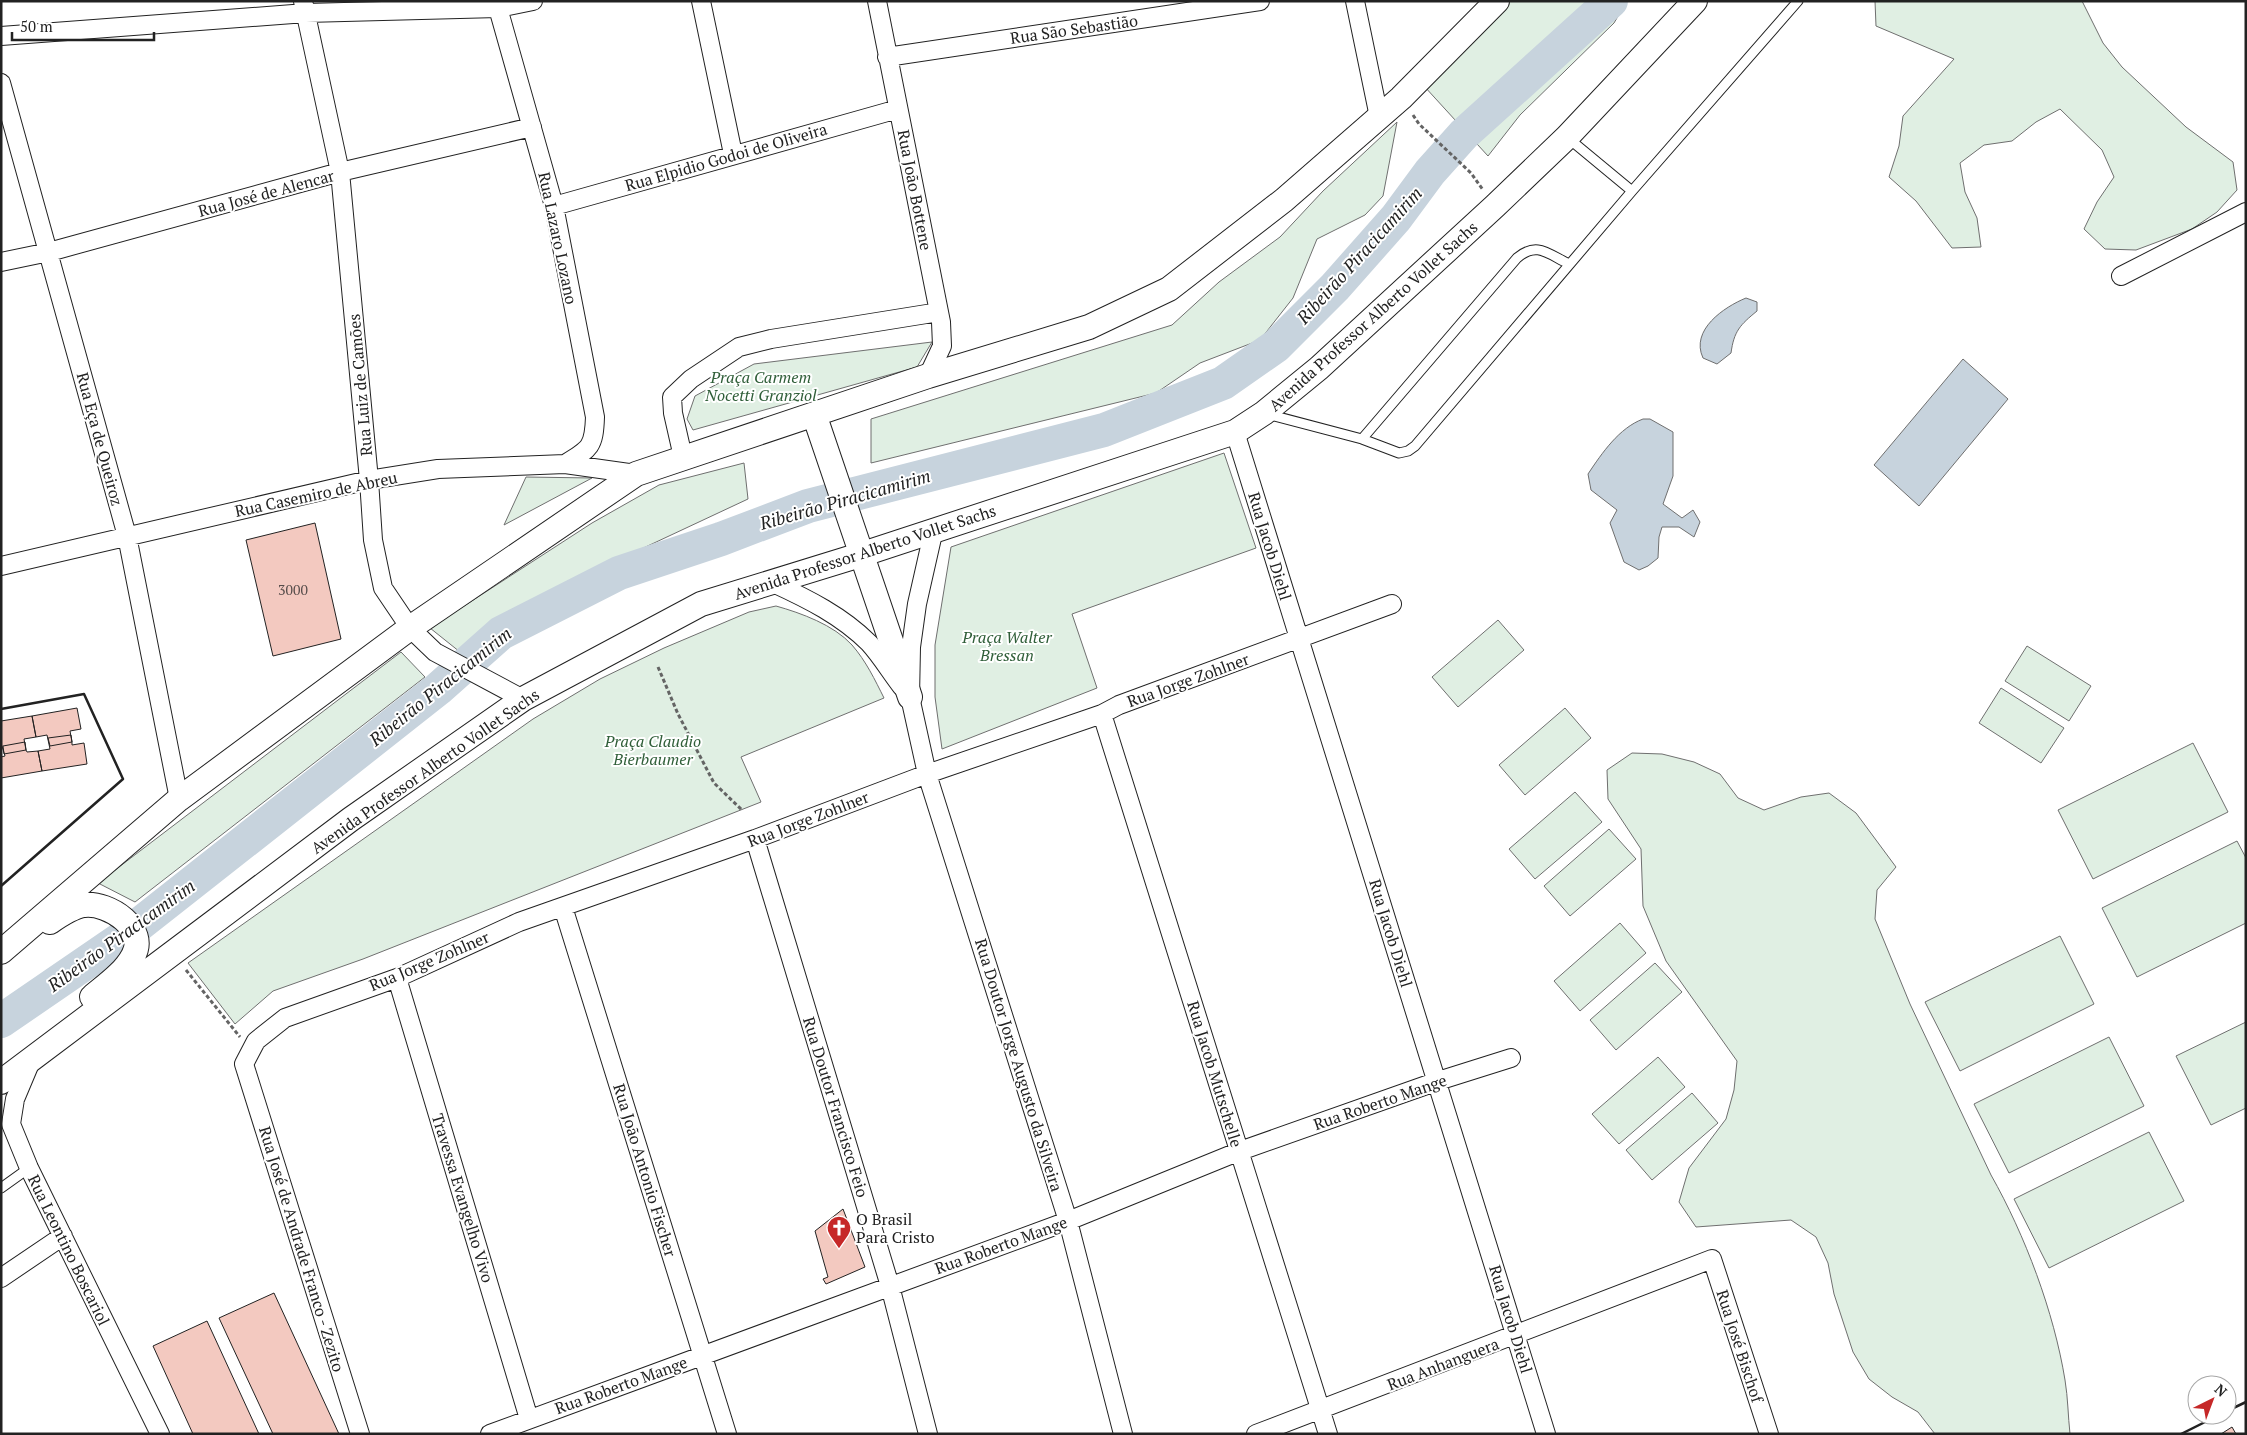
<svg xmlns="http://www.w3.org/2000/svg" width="2247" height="1435" viewBox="0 0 2247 1435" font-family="'PT Serif',serif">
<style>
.green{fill:#e0efe3;stroke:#6f6f6f}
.water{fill:#c7d3dd;stroke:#6f6f6f}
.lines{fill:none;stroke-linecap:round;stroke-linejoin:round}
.river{stroke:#c7d3dd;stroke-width:34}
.building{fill:#f3c9c0;stroke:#222}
.service-casing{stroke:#222;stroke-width:11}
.minor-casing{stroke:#222;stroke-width:20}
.secondary-casing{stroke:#222;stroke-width:26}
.path{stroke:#646464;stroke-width:3;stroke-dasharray:4 2.5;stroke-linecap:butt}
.service{stroke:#fff;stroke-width:9}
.minor{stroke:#fff;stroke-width:18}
.secondary{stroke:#fff;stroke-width:24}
.wall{stroke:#222;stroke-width:2.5}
.labels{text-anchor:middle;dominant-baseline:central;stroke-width:4;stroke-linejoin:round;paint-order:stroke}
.number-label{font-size:14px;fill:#564c4a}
.street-label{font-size:16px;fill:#222;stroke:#fff}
.park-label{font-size:16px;font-style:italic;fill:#2f5e38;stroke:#fff}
.poi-label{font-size:16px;fill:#222;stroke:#fff;text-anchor:start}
.water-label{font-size:18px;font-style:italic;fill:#222;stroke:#fff}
</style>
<rect width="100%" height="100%" fill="#fff"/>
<!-- green -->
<path class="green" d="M1508,1h119l-13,22 -94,92 -32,41 -64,-70z
M1875,1h207l21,42 19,24 64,60 47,35 4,28 -20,22 -25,17 -56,21 -31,-1 -21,-20 13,-27 17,-25 -12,-27 -42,-41 -24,13 -24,19 -28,4 -24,18 5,29 12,26 4,29 -29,1 -36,-47 -27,-24 10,-31 4,-30 51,-57 -78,-33z
M1397,122l-14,74 -18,19 -48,24 -24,59 -33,42 -60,23 -44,30 -285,70v-44l301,-94 47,-43 61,-45 43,-46z
M932,342l-15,25 -224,63 -6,-11 8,-23 59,-32z
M1224,453l32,95 -184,66 25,74 -155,61 -7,-52v-52l16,-98z
M744,463l4,36 -237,111 -51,42 -30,-24 162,-105 67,-38z
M526,477l66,1 -88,47z
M776,606c25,7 58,19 76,39 14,16 23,35 32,53l-143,59 20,45 -398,157 -90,32 -38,33 -47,-61 345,-244 67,-40 64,-31 85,-36z
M1498,620l26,30 -66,57 -26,-30z
M2027,646l64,40 -22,35 -64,-40z
M401,652l24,25 -290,225 -37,-19z
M2001,688l63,40 -23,35 -62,-40z
M1565,708l26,30 -66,57 -26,-30z
M2193,743l35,69 -135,67 -35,-69z
M1632,753l30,1 32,8 26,12 18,24 26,12 37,-13 28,-4 27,20 40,54 -19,23 -2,29 35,85 81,171c34,60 63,137 74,205 3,18 3,36 5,54h-135l-17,-22 -26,-15 -23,-18 -16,-27 -19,-58 -6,-31 -12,-26 -25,-17 -95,7 -17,-25 10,-34 37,-49 8,-29 3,-29 -71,-100 -23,-55 -2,-57 -33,-50 -1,-29z
M1575,792l27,30 -67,57 -26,-30z
M1609,829l27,30 -66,57 -26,-30z
M2237,841l9,17v65l-109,54 -35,-69z
M1620,923l26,30 -66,58 -26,-30z
M2060,936l34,68 -134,67 -35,-69z
M1655,963l27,29 -66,58 -26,-30z
M2246,1022v86l-35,17 -35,-69z
M2109,1037l35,69 -135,67 -35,-69z
M1658,1057l27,30 -66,57 -27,-30z
M1692,1093l26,30 -66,57 -26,-30z
M2149,1132l35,69 -135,67 -35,-69z"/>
<!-- water -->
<path class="water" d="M1746,298l11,4v9c-17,14 -23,20 -26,42l-14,11 -14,-6c-13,-28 21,-51 43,-60z
M1963,359l45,40 -89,107 -45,-41z
M1643,419h7l23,13v44l-10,28 19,14 11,-8 7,12 -6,15 -15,-10h-17l-3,10 -1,21 -10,8 -9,4 -15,-8 -14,-39 7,-13 -26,-20 -3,-16c14,-21 31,-46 55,-55z"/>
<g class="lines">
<!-- river -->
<path class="river" d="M1,1021l121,-83 316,-249 63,-56 118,-60 102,-34 87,-33 296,-76 119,-47 53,-37 59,-59 61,-69 34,-46 34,-38 147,-133"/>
</g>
<!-- building -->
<path class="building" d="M315,523l26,116 -68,17 -27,-116z
M77,708l4,21 -11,2 2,11v3l12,-2 3,21 -45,7 -4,-20 12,-2 -3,-14 -11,2 -4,-21z
M32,716l4,21 -12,2 2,11 1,2 11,-1 4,20 -41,7v-21l4,-1 -4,-13v-22z
M71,735l1,7 -22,4 -2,-8z
M25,742l1,8 -22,4 -1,-8z
M843,1209l22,58 -39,17 -3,-5 5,-2 -13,-46z
M274,1293l65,141h-66l-54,-116z
M207,1321l52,113h-66l-40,-88z
M2232,1427l4,7h-15z"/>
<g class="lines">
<defs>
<path id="service" d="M1568,138l64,53
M1267,414l95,25 37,14 9,-2 7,-5 217,-255 166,-190
M1362,439l155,-181c20,-17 31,-4 52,6
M1,1188l28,-20"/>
<path id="minor" d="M303,1l37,171 29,308 4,60 10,48 27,40 25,24 88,47
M496,1l58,205 41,211c-1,30 -5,32 -30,47
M701,1l32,153
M877,1l64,321 1,24 -14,30
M1355,1l24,116
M1,36l305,-23 192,-5 35,-7
M887,57l373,-56
M1,83l126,453 52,263
M554,206l344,-97
M1,262l48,-10 291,-80 192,-45
M2121,276l125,-64
M1235,432l311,1002
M683,457l-10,-44 -1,-16 19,-18 48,-32 32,-8 168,-27
M934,529l-17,75 -6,43 -1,50 17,77 141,447 55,213
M1,566l368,-86 69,-11 127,-5 71,10
M773,583c35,16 69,33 96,60 12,13 22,30 33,44
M1102,714l226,720
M755,839l135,447 38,148
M563,907l164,527
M397,978l132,441
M31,1061l-16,38 -4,25 18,44 131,266
M1,1278l62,-42
M360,1434l-116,-370 12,-23 29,-23 112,-40 122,-56 236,-83 172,-65 175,-60 17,-9 273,-101
M490,1434l578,-213 172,-70 198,-70 73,-23
M1256,1434l456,-175 57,175"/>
<path id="secondary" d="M814,414l96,283
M50,922c10,-7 22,-15 34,-17 25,-3 65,24 49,51 -9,17 -27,29 -41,41
M1,952l178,-153 231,-171 226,-154 292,-98 161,-49 80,-38 115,-89 117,-102 96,-97
M1,1082l350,-263 172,-120 178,-95 159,-49 375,-123 29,-19 55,-45 176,-162 72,-69 128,-136"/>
</defs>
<!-- service casing -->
<use href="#service" class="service-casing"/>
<!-- minor casing -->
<use href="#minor" class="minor-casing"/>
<!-- secondary casing -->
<use href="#secondary" class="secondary-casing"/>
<!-- path -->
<path class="path" d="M1413,115l6,9 52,49 12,17
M658,667l20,47 36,69 28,27
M186,970l54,67"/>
<!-- service -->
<use href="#service" class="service"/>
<!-- minor -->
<use href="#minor" class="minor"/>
<!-- secondary -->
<use href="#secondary" class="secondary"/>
<!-- wall -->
<path class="wall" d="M1,709l83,-15 39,85 -122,107
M2227,1411l19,-9
M2181,1434l38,-19"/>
</g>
<!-- icons -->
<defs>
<symbol id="church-pin" viewBox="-11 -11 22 30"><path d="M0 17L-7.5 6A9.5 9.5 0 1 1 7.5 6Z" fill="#c62828" stroke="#fff"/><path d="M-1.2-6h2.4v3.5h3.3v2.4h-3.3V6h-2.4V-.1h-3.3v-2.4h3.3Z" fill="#fff"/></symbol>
</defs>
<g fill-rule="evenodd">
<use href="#church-pin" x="825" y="1214" width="28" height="38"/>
</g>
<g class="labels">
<!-- number labels -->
<g class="number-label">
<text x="293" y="589">3000</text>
</g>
<!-- street labels -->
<g class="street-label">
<text transform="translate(1074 29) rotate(-8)">Rua São Sebastião</text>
<text transform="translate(726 157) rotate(-16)">Rua Elpidio Godoi de Oliveira</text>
<text transform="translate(915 190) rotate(79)">Rua João Bottene</text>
<text transform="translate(266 193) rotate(-15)">Rua José de Alencar</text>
<text transform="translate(558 238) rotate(78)">Rua Lazaro Lozano</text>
<text transform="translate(1373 316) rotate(-42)">Avenida Professor Alberto Vollet Sachs</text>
<text transform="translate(360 385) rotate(-95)">Rua Luiz de Camões</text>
<text transform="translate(100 439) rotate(75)">Rua Eça de Queiroz</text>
<text transform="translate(316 494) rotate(-12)">Rua Casemiro de Abreu</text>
<text transform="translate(1270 546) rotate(73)">Rua Jacob Diehl</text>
<text transform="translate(865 552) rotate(-18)">Avenida Professor Alberto Vollet Sachs</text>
<text transform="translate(1188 680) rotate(-20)">Rua Jorge Zohlner</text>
<text transform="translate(425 771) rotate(-35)">Avenida Professor Alberto Vollet Sachs</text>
<text transform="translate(808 819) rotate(-21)">Rua Jorge Zohlner</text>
<text transform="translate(1391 933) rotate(73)">Rua Jacob Diehl</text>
<text transform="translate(429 961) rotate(-23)">Rua Jorge Zohlner</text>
<text transform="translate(1019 1065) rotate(73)">Rua Doutor Jorge Augusto da Silveira</text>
<text transform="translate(1215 1074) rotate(73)">Rua Jacob Mutschelle</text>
<text transform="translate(1380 1102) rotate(-19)">Rua Roberto Mange</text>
<text transform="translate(836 1107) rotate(73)">Rua Doutor Francisco Feio</text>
<text transform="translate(645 1170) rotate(73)">Rua João Antonio Fischer</text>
<text transform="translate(463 1198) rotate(73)">Travessa Evangelho Vivo</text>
<text transform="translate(1001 1245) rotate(-20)">Rua Roberto Mange</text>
<text transform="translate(302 1249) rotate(73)">Rua José de Andrade Franco - Zezito</text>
<text transform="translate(69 1250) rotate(64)">Rua Leontino Boscariol</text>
<text transform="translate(1511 1319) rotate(73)">Rua Jacob Diehl</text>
<text transform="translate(1740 1346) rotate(72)">Rua José Bischof</text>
<text transform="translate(1443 1364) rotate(-21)">Rua Anhanguera</text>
<text transform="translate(621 1385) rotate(-20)">Rua Roberto Mange</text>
</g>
<!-- park labels -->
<g class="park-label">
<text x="761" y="377">Praça Carmem<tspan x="761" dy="18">Nocetti Granziol</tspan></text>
<text x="1007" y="637">Praça Walter<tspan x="1007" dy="18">Bressan</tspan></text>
<text x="653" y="741">Praça Claudio<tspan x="653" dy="18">Bierbaumer</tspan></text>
</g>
<!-- poi labels -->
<g class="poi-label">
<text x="856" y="1219">O Brasil<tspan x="856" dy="18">Para Cristo</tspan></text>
</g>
<!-- water labels -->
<g class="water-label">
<text transform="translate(1359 255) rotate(-48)">Ribeirão Piracicamirim</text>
<text transform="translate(845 499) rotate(-16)">Ribeirão Piracicamirim</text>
<text transform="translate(440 686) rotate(-39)">Ribeirão Piracicamirim</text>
<text transform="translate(121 935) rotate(-36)">Ribeirão Piracicamirim</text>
</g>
</g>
<!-- border -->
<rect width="2247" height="1435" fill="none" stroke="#222222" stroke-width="5"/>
<!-- north arrow -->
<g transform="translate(2212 1400) rotate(42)"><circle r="24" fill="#ffffff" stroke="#a7a7a7"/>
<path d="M0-4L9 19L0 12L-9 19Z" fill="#c62828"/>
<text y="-8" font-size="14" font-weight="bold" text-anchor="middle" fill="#222222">N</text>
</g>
<!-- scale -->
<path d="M12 32v8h142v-8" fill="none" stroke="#222222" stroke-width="2.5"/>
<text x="20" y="32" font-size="15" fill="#222222" stroke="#ffffff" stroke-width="4" paint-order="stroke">50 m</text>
</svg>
